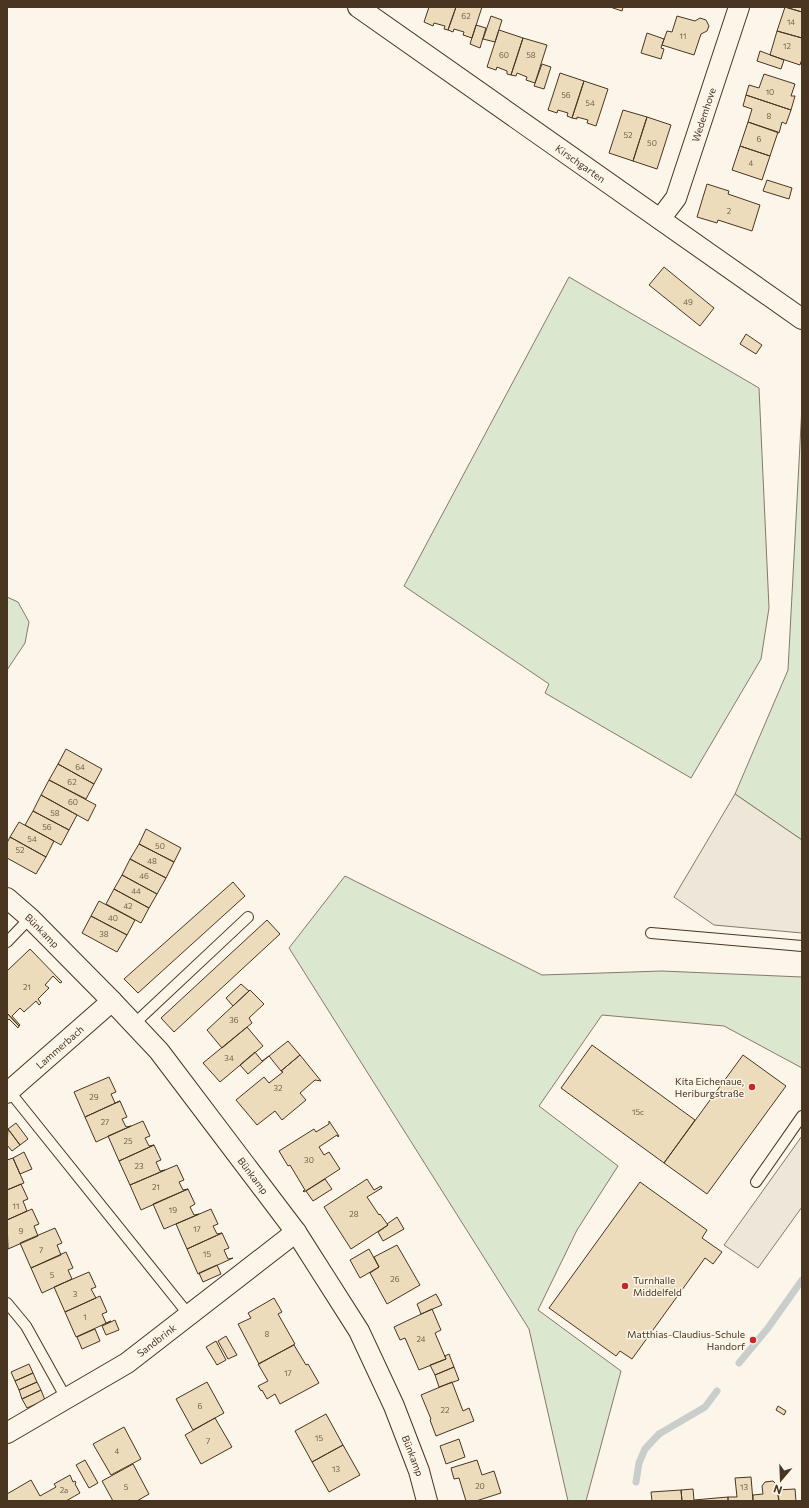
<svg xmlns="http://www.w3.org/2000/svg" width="809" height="1508" viewBox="0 0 809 1508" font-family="Commissioner,sans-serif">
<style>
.green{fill:#dce7d0;stroke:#887966}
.parking{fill:#ede7d9;stroke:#887966}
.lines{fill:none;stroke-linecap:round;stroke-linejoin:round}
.stream{stroke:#c9cecd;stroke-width:7}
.building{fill:#ecdcbc;stroke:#4a3520}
.service-casing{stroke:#4a3520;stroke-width:12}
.minor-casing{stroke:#4a3520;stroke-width:22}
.service{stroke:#fbf6e9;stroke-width:10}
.minor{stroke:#fbf6e9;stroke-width:20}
.poi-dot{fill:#c62828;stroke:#fbf6e9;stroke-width:1.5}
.labels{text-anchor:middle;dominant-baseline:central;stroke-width:3;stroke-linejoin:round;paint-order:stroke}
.number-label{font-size:8px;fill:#725f47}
.street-label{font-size:10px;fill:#4a3520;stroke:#fbf6e9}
.poi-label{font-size:10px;fill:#4a3520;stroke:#fbf6e9;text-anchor:end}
</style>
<rect width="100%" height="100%" fill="#fbf6e9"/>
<!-- green -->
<path class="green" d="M569,277l190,111 10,220 -8,51 -70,119 -146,-85 4,-9 -145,-98z
M802,406v434l-67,-46 53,-124z
M7,597l11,5 11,20 -4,21 -18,27z
M345,876l197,99 120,-4 140,6v91l-78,-42 -122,-11 -63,91 79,60 -41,64 -39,80 83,61 -35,130h-18l-39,-172 -240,-381z"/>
<!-- parking -->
<path class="parking" d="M735,794l67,46v93l-88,-8 -40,-28z
M802,1136v71l-44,61 -34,-23z"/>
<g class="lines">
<!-- stream -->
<path class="stream" d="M739,1363l29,-35 34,-48
M636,1482l3,-19 6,-14 14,-15 46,-27 12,-16"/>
</g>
<!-- building -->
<path class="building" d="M429,7h27l-8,23 -4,-1 1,-3 -11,-3 -1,3 -9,-4z
M456,7h26l-10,31 -9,-3 1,-3 -10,-3 -1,3 -5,-2z
M610,7h13l-1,4z
M785,7l17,5v26l-25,-7z
M785,7h17v5z
M491,16l11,4 -7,22 -12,-3z
M677,16l18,5 5,-3 6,2 3,6 -2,5 -6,3 -7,21 -32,-10 5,-14 5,1z
M476,25l10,3 -6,20 -10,-4z
M499,30l24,8 -12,37 -4,-1v-3l-10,-4 -1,3 -9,-3z
M777,31l25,7v21l-2,6 -30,-10z
M647,33l17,6 -3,9 3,1 -3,10 -20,-6z
M523,38l24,7 -12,38 -9,-3 1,-3 -10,-4 -1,3 -5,-1z
M760,51l24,9 -3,9 -24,-8z
M542,64l9,3 -7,22 -10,-3z
M560,73l24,8 -12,37 -5,-2 1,-3 -10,-3 -1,3 -9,-3z
M764,74l31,10 -4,12h4l-4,14 -45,-15 3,-10 10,3z
M584,81l24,8 -12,37 -9,-3 1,-3 -11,-3v2l-5,-1z
M746,95l45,15 -5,14 -4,-2 -3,11 -31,-11 4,-13 -9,-3z
M623,110l24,7 -14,44 -24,-8z
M647,117l24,8 -14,44 -24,-8z
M748,122l30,10 -8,24 -30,-10z
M740,146l30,10 -8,24 -30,-10z
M767,180l25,8 -3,11 -26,-8z
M707,184l22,7 -1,3 32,11 -8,26 -34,-11 -1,3 -20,-6z
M664,267l50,41 -14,18 -51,-41z
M746,334l16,11 -6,9 -16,-10z
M66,749l36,20 -8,15 -36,-20z
M58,764l36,20 -8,15 -37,-19z
M49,780l47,25 -8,16 -47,-26z
M41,795l36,20 -8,15 -36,-19z
M33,811l36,19 -8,15 -36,-20z
M19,822l35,19 -8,16 -36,-20z
M146,829l35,19 -7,14 -35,-18z
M10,837l36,20 -10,17 -29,-16v-15z
M139,844l35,18 -8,16 -36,-19z
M130,859l36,19 -9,16 -35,-19z
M122,875l35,19 -8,14 -35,-19z
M233,882l12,14 -107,97 -14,-14z
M114,889l35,19 -8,15 -35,-19z
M99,901l36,19 -8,15 -36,-19z
M91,916l36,19 -10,17 -35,-19z
M267,920l13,14 -106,98 -13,-14z
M30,949l32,33 -2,1 -7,-7 -8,9 4,3 -11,11 3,4 -2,2 -3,-4 -12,11 -4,-4 -8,8 8,9 -1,1 -12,-13v-42z
M241,984l8,7 -16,15 -7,-8z
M250,990l14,14 -15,14 3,5 -30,25 -15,-18z
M7,1013l12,13 -1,2 -9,-9 -2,2z
M247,1027l16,19 -43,36 -17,-19z
M288,1041l12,14 -19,16 -12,-15z
M592,1045l103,75 -31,43 -103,-75z
M255,1052l7,9 7,-5 -21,18 -8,-9z
M300,1055l21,26 -6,-1 -15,13 6,7 -24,20 -7,-9 -18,14 -21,-25 28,-23 5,6 14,-11 -2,-1z
M743,1055l43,31 -79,108 -43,-31z
M109,1077l7,15 -5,2 4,9 5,-2 -35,16 -11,-25z
M120,1101l7,16 -5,2 4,8 5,-1 -35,16 -11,-25z
M143,1121l7,15 -5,2 4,8 5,-1 -35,16 -11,-25z
M329,1121l10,15 -1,1 -1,-2 -18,12 5,8 5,-3 11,17 -36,23 -1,-1 2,-1 -15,-25 -2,1 -9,-15 35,-22 2,3 13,-8z
M16,1123l12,16 -8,6 -12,-16z
M8,1129l12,16 -8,6 -5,-6z
M154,1145l7,15 -5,2 4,9 5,-1 -35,15 -11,-24z
M24,1152l8,17 -12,5 -7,-16z
M13,1158l11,25 -17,7v-30z
M177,1165l7,15 -5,2 4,8 5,-1 -47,21 -11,-25z
M325,1179l7,10 -19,12 -7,-10z
M367,1179l7,11 7,-4 1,2 -15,9 12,18 1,-1 8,11 -37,24 -27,-42z
M640,1182l67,48 -5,8 20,14 -9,12 -8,-6 -73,101 -12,-8 -4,5 -67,-48z
M21,1184l7,15 -5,2 4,10 -20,9v-30z
M188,1189l7,15 -5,3 4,8 5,-1 -35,15 -11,-25z
M32,1209l7,15 -5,2 4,10 -30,13 -1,-29z
M211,1209l7,15 -5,2 4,8 5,-1 -35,16 -11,-25z
M397,1217l7,12 -21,12 -5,-9 10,-7 -1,-1z
M55,1228l7,15 -5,2 4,10 -30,13 -11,-25z
M222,1233l7,15 -5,2 4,9 5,-1 -35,16 -11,-25z
M397,1245l23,40 -33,19 -17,-31 9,-6 -5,-10z
M369,1249l10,18 -19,11 -10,-18z
M66,1252l7,16 -5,2 4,9 -30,14 -11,-25z
M217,1265l4,9 -18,8 -4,-9z
M89,1272l7,15 -5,2 5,9 -31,14 -11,-25z
M436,1294l6,11 -21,9 -4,-10z
M100,1296l7,16 -5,2 4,9 5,-2 -35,16 -11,-25z
M274,1298l8,14 -4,2 17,30 -36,20 -21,-40 13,-6 -3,-5z
M432,1309l9,21 -6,3 11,26 -27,11 -14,-32 -5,2 -6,-13z
M115,1320l4,10 -13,5 -4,-9z
M95,1329l5,12 -18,8 -5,-12z
M226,1336l11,19 -9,4 -10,-18z
M216,1341l10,19 -9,5 -11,-18z
M294,1345l12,20 2,-1 11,19 -39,21 -5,-10 -8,5 -5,-9 -1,1 -3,-5 10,-5 -10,-17z
M449,1354l5,13 -19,8 -5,-10 16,-6 -1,-3z
M29,1364l4,9 -18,8 -4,-9z
M454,1367l5,13 -20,7 -4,-12z
M33,1373l4,9 -18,8 -4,-9z
M37,1382l4,8 -19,9 -3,-9z
M207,1382l17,31 -31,17 -17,-31z
M452,1382l11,29 6,-3 5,13 -38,15 -6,-16 1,-1 -10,-24z
M41,1390l4,10 -18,8 -5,-9z
M778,1406l8,5 -2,4 -8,-5z
M326,1414l17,31 -31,17 -17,-31z
M215,1418l17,29 -31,17 -16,-29z
M124,1427l17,32 -30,16 -18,-31z
M459,1439l6,18 -19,7 -6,-18z
M343,1445l17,30 -31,17 -17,-30z
M85,1460l13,23 -9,5 -13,-23z
M477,1460l5,15 12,-4 7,22 -25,8h-10l-7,-23 -5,1 -3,-11z
M133,1464l16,30 -12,7h-24l-11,-20z
M70,1475l3,7 2,-1 1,2 -1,1 5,9 -14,8h-59v-7l24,-14 9,16 16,-9 -2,-3z
M751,1477l2,24h-25v-4h9l-2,-19z
M773,1481l4,4 2,16h-26v-6l10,-1 -1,-8 3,-4z
M693,1489l1,11 34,-3v4h-46l-1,-11z
M795,1489l1,12h-17l-2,-11z
M681,1490l1,11h-30l-1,-9z"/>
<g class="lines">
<defs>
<path id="service" d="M651,933l151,13
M7,942l23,-24
M134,1024l114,-107
M10,1092l179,223
M756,1182l46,-66
M7,1303l19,23 40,72"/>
<g id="minor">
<path id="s1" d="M358,7l444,312"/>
<path id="s2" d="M660,219l16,-21 63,-191"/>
<path id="s3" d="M7,898l23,20 82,83 47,50 137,181 63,99 35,75 25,65 8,30"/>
<path id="s4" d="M7,1093l105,-92"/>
<path id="s5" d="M7,1433l120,-70 169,-131"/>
</g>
</defs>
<!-- service casing -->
<use href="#service" class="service-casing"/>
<!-- minor casing -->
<use href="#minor" class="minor-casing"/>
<!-- service -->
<use href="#service" class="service"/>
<!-- minor -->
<use href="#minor" class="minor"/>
</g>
<!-- markers -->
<g class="poi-dot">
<circle cx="752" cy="1087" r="4"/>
<circle cx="625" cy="1286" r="4"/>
<circle cx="753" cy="1340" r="4"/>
</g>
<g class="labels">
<!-- number labels -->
<g class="number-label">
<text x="466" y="16">62</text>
<text x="791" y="22">14</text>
<text x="683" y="36">11</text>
<text x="787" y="46">12</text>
<text x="504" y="55">60</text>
<text x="531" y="55">58</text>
<text x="770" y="92">10</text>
<text x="566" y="95">56</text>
<text x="590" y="103">54</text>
<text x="769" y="116">8</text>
<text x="628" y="135">52</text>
<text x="759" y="139">6</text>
<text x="652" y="143">50</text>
<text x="751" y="163">4</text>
<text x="729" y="211">2</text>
<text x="688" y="302">49</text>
<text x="80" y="767">64</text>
<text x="72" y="782">62</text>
<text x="73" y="802">60</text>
<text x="55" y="813">58</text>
<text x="47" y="827">56</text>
<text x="32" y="839">54</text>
<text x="160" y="846">50</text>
<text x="20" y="850">52</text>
<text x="152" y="861">48</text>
<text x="144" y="876">46</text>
<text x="136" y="891">44</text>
<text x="128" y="906">42</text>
<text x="113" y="918">40</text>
<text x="104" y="934">38</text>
<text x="27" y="987">21</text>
<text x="234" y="1020">36</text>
<text x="229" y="1058">34</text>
<text x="278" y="1088">32</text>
<text x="94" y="1097">29</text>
<text x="638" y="1112">15c</text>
<text x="105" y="1122">27</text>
<text x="128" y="1141">25</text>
<text x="309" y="1160">30</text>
<text x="139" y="1166">23</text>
<text x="156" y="1187">21</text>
<text x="16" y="1206">11</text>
<text x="173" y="1210">19</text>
<text x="354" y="1214">28</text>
<text x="197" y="1229">17</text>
<text x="21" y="1231">9</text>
<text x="41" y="1250">7</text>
<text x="207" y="1254">15</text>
<text x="52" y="1275">5</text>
<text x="395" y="1279">26</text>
<text x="75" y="1294">3</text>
<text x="85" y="1317">1</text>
<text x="267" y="1334">8</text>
<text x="421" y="1339">24</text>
<text x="288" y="1373">17</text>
<text x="200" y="1406">6</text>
<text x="445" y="1410">22</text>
<text x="319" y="1438">15</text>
<text x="208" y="1441">7</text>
<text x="117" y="1451">4</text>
<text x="336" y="1469">13</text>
<text x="480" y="1486">20</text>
<text x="126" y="1487">5</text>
<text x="744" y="1487">13</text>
<text x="64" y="1490">2a</text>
</g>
<!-- street labels -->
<g class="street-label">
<text stroke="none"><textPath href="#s2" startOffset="114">Wedemhove</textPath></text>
<text stroke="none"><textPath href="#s1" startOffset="272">Kirschgarten</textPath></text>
<text stroke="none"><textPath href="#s3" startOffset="48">Bünkamp</textPath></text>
<text stroke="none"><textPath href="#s4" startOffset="70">Lammerbach</textPath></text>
<text stroke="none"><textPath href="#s3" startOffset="372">Bünkamp</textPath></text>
<text stroke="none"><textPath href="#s5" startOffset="176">Sandbrink</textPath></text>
<text stroke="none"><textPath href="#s3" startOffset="696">Bünkamp</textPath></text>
</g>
<!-- poi labels -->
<g class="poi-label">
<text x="744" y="1081">Kita Eichenaue,<tspan x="744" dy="12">Heriburgstraße</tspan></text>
<text x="633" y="1280" text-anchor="start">Turnhalle<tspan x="633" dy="12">Middelfeld</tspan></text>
<text x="745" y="1334">Matthias-Claudius-Schule<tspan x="745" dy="12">Handorf</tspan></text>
</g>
</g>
<!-- border -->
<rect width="809" height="1508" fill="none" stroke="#4a3520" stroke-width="16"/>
<!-- north arrow -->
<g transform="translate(781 1480) rotate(199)" stroke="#fbf6e9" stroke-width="3" paint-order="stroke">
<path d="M0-3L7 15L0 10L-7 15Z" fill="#4a3520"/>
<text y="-6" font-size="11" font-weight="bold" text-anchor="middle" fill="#4a3520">N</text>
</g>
</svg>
